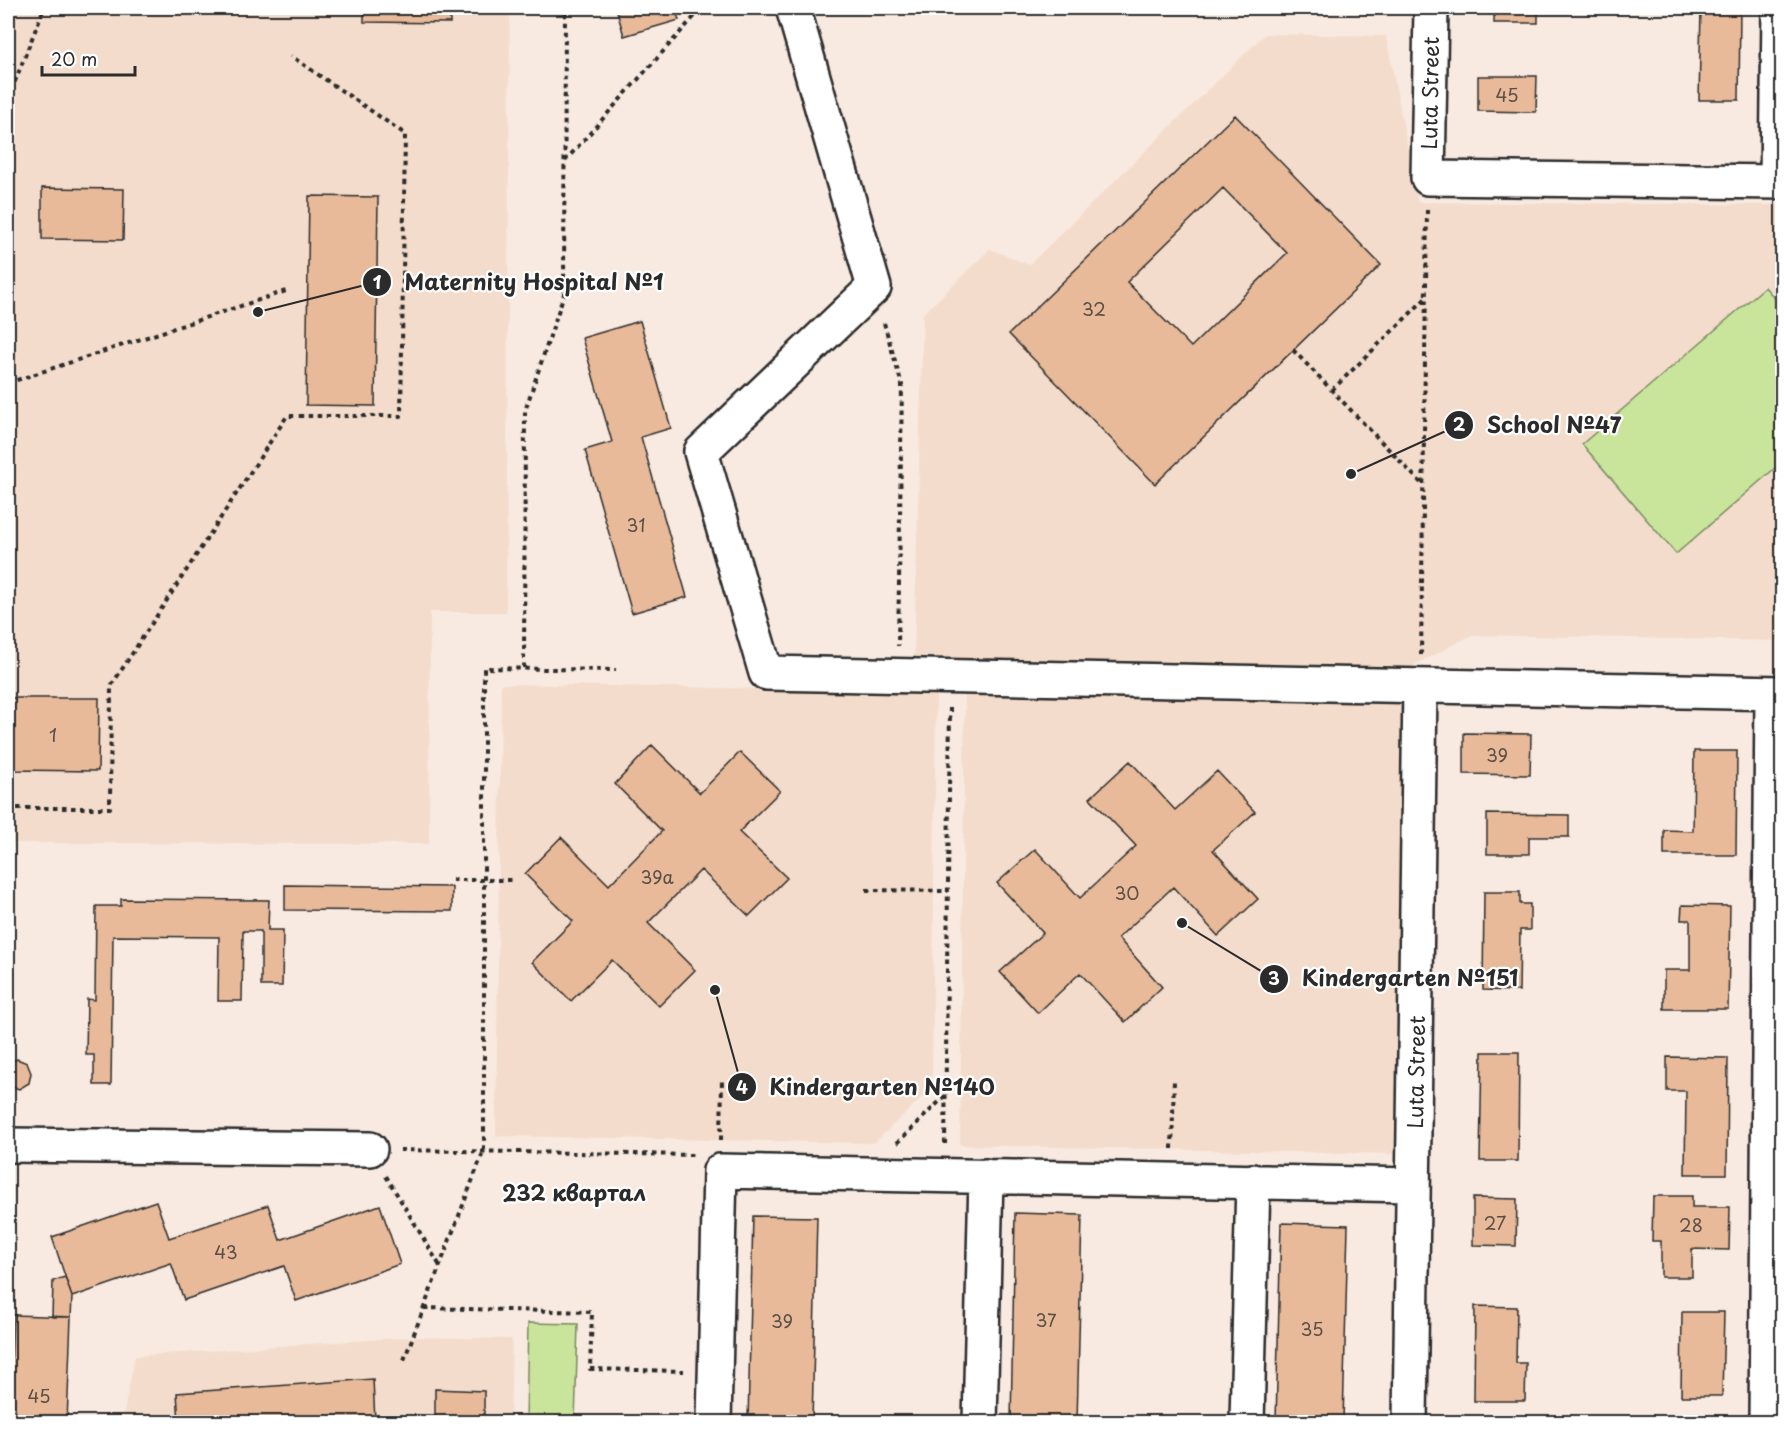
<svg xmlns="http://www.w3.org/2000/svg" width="1790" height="1430" viewBox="0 0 1790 1430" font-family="'Playpen Sans',sans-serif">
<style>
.built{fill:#f3dccb}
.green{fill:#c9e49b;stroke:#7a8863;stroke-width:1.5}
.building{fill:#e8ba99;stroke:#2b2b2b;stroke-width:1.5;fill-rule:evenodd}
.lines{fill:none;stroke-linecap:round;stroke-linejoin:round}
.minor-casing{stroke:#2b2b2b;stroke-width:38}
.path{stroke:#2b2b2b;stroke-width:4;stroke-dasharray:4.5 4.5;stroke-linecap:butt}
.minor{stroke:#fff;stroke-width:33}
.labels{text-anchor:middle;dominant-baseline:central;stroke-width:4.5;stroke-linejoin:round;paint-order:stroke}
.number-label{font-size:18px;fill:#5a4f46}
.street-label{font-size:21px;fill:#2b2b2b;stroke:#fff}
.neighbourhood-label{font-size:22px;font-weight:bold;fill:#2b2b2b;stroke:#fff}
.leader{fill:none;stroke:#2b2b2b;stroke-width:2}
.callout-dot{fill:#2b2b2b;stroke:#fff;stroke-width:2}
.mark-label{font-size:18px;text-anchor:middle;font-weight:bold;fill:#fff}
.callout-label{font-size:22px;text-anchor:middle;font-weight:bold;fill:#2b2b2b;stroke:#fff;stroke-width:4.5;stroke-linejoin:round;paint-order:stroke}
</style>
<rect width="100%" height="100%" fill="#f8eae0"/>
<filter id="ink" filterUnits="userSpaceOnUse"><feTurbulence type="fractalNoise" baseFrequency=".0167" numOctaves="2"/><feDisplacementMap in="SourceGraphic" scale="12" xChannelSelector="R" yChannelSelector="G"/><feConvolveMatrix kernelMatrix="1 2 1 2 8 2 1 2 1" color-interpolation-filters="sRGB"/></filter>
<g filter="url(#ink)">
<!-- built -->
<path class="built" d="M27,8h483l-4,604h-76l-1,232 -421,-1v-831h19z
M1265,34l121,2 32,166 364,3v436l-310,-6 -67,35 -491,-10 9,-346 67,-65 39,16z
M501,684l435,8 -4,396 -58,55 -378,-7z
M965,693l439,8 -4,453 -440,-9z
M411,1337l101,2 -2,83h-388l13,-66z"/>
<!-- green -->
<path class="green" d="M1765,287l17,20v155l-106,92 -94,-110z
M528,1323l50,1 -3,98h-49z"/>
<!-- building -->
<path class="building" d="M364,8h86v15l-86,-1z
M616,8h59l4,12 -55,16z
M1494,8h44v15h-44z
M1701,8h39l-1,92h-40z
M1478,76h59l-1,36 -58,-1z
M1235,115l146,150 -226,219 -146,-150zM1223,188l64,65 -96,94 -64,-65z
M42,188l82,1 -1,51 -81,-1z
M309,196l69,1 -3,209 -69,-1z
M640,321l31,107 -30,9 46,160 -55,16 -47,-163 27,-8 -30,-104z
M8,698h91l-1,73 -90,-1z
M1464,733l67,1 -1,41 -66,-1z
M652,745l48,48 40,-41 40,39 -41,41 48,46 -38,38 -48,-46 -53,53 47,47 -36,36 -47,-46 -41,41 -39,-39 41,-41 -48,-47 36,-37 48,48 53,-54 -47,-47z
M1694,751h43l-1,104h-72v-25l29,1z
M1130,761l45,49 42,-39 38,41 -42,38 45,49 -40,37 -45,-49 -55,51 44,49 -37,35 -45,-49 -42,40 -38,-41 43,-39 -46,-50 38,-34 45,49 56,-52 -46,-48z
M1487,814l82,1v22h-40v17h-42z
M285,885l167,2v24l-167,-1z
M1484,892h36v12h10v26h-10l-1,61 -36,-1z
M121,899l148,1 -1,30h15l-1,56h-21v-55h-18l-1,70h-24l1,-64 -106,-1 -2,149h-17v-30h-8l1,-56 8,1 1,-94h25z
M1682,905l48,1 -2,103h-64v-39h26v-50h-9z
M1482,1052h37l-1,109h-38z
M1667,1057l61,1 -1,116h-42l1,-83h-19z
M17,1059l10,4 4,10 -2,10 -10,6 -11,-4v-22z
M1653,1196h39v11h38l-1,43 -37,-1v28h-31v-36h-9z
M1473,1198l44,1 -1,47 -43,-1z
M156,1201l13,37 99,-33 12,35 100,-35 20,59 -104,37 -12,-35 -100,34 -13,-37 -99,34 -20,-60z
M1015,1213l67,2 -5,207h-66z
M753,1216l64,1 -5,205h-64z
M1281,1223l67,2 -5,197h-67z
M65,1277l7,20 -1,20h-19l1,-36z
M1475,1306l42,1 -1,56h10l-1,38h-51z
M1682,1312h42l-2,84h-41z
M13,1315l58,2 -4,105h-58z
M373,1379l2,43h-196l-2,-29z
M435,1389l49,2v31h-49z"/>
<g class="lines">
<defs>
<path id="minor" d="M793,8l81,279 -173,165 65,221 1016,20
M1431,8l-3,170 354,4
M1777,181l2,-173
M8,1145l362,4
M714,1422l6,-251 693,14
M980,1422l6,-246
M1247,1422l6,-241
M1410,1422l10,-736
M1766,1422l6,-729"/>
</defs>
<!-- minor casing -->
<use href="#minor" class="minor-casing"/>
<!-- path -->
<path class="path" d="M8,99l36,-91
M565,161l129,-144 -1,-9
M884,323l18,62 -4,261
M1293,350l130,135
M8,383l281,-93
M1332,390l94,-92
M1421,655l6,-445
M524,668l1,-257 39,-117 1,-286
M8,808h102l1,-122 176,-270h114l4,-282 -114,-78
M452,880h61
M866,890l82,1
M721,1140l1,-62
M897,1143l48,-47
M945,1144l5,-436
M1172,1149l2,-69
M400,1150l293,5
M386,1176l54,90
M424,1308l168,4 -2,57 94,2
M404,1360l80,-210v-482l132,2"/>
<!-- minor -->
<use href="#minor" class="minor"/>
</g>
</g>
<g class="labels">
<!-- number labels -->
<g class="number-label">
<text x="1507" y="94">45</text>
<text x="1094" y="308">32</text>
<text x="636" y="524">31</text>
<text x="53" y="734">1</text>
<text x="1497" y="754">39</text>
<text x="657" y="876">39а</text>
<text x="1127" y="892">30</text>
<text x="1495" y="1222">27</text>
<text x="1691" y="1224">28</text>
<text x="226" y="1251">43</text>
<text x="1046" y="1319">37</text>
<text x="782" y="1320">39</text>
<text x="1312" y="1328">35</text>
<text x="39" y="1395">45</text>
</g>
<!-- street labels -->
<g class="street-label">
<text transform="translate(1429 93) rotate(-89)">Luta Street</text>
<text transform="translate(1415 1072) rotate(-89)">Luta Street</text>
</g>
<!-- neighbourhood labels -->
<g class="neighbourhood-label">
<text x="574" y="1191">232 квартал</text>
</g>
</g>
<!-- callouts -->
<path class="leader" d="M258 312L377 282M1351 474L1459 425M1182 923L1274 979M715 990L742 1087"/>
<g class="callout-dot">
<circle cx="258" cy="312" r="6"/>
<circle cx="1351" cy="474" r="6"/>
<circle cx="1182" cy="923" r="6"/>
<circle cx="715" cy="990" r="6"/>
<circle cx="377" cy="282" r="15"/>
<circle cx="1459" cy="425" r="15"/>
<circle cx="1274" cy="979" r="15"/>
<circle cx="742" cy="1087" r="15"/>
</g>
<g class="mark-label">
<text x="377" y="289">1</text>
<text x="1459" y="431">2</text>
<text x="1274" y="985">3</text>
<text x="742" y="1094">4</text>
</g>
<g class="callout-label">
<text x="534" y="290">Maternity Hospital №1</text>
<text x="1554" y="433">School №47</text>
<text x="1410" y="986">Kindergarten №151</text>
<text x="882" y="1095">Kindergarten №140</text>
</g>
<!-- margin -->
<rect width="1790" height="1430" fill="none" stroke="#fff" stroke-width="30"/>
<rect x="15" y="15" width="1760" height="1400" fill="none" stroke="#2b2b2b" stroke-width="2" filter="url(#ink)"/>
<!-- scale -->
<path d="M42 66v9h93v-9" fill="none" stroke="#2b2b2b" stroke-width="3"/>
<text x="51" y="66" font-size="18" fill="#2b2b2b" stroke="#ffffff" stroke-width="4.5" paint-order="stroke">20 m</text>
</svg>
